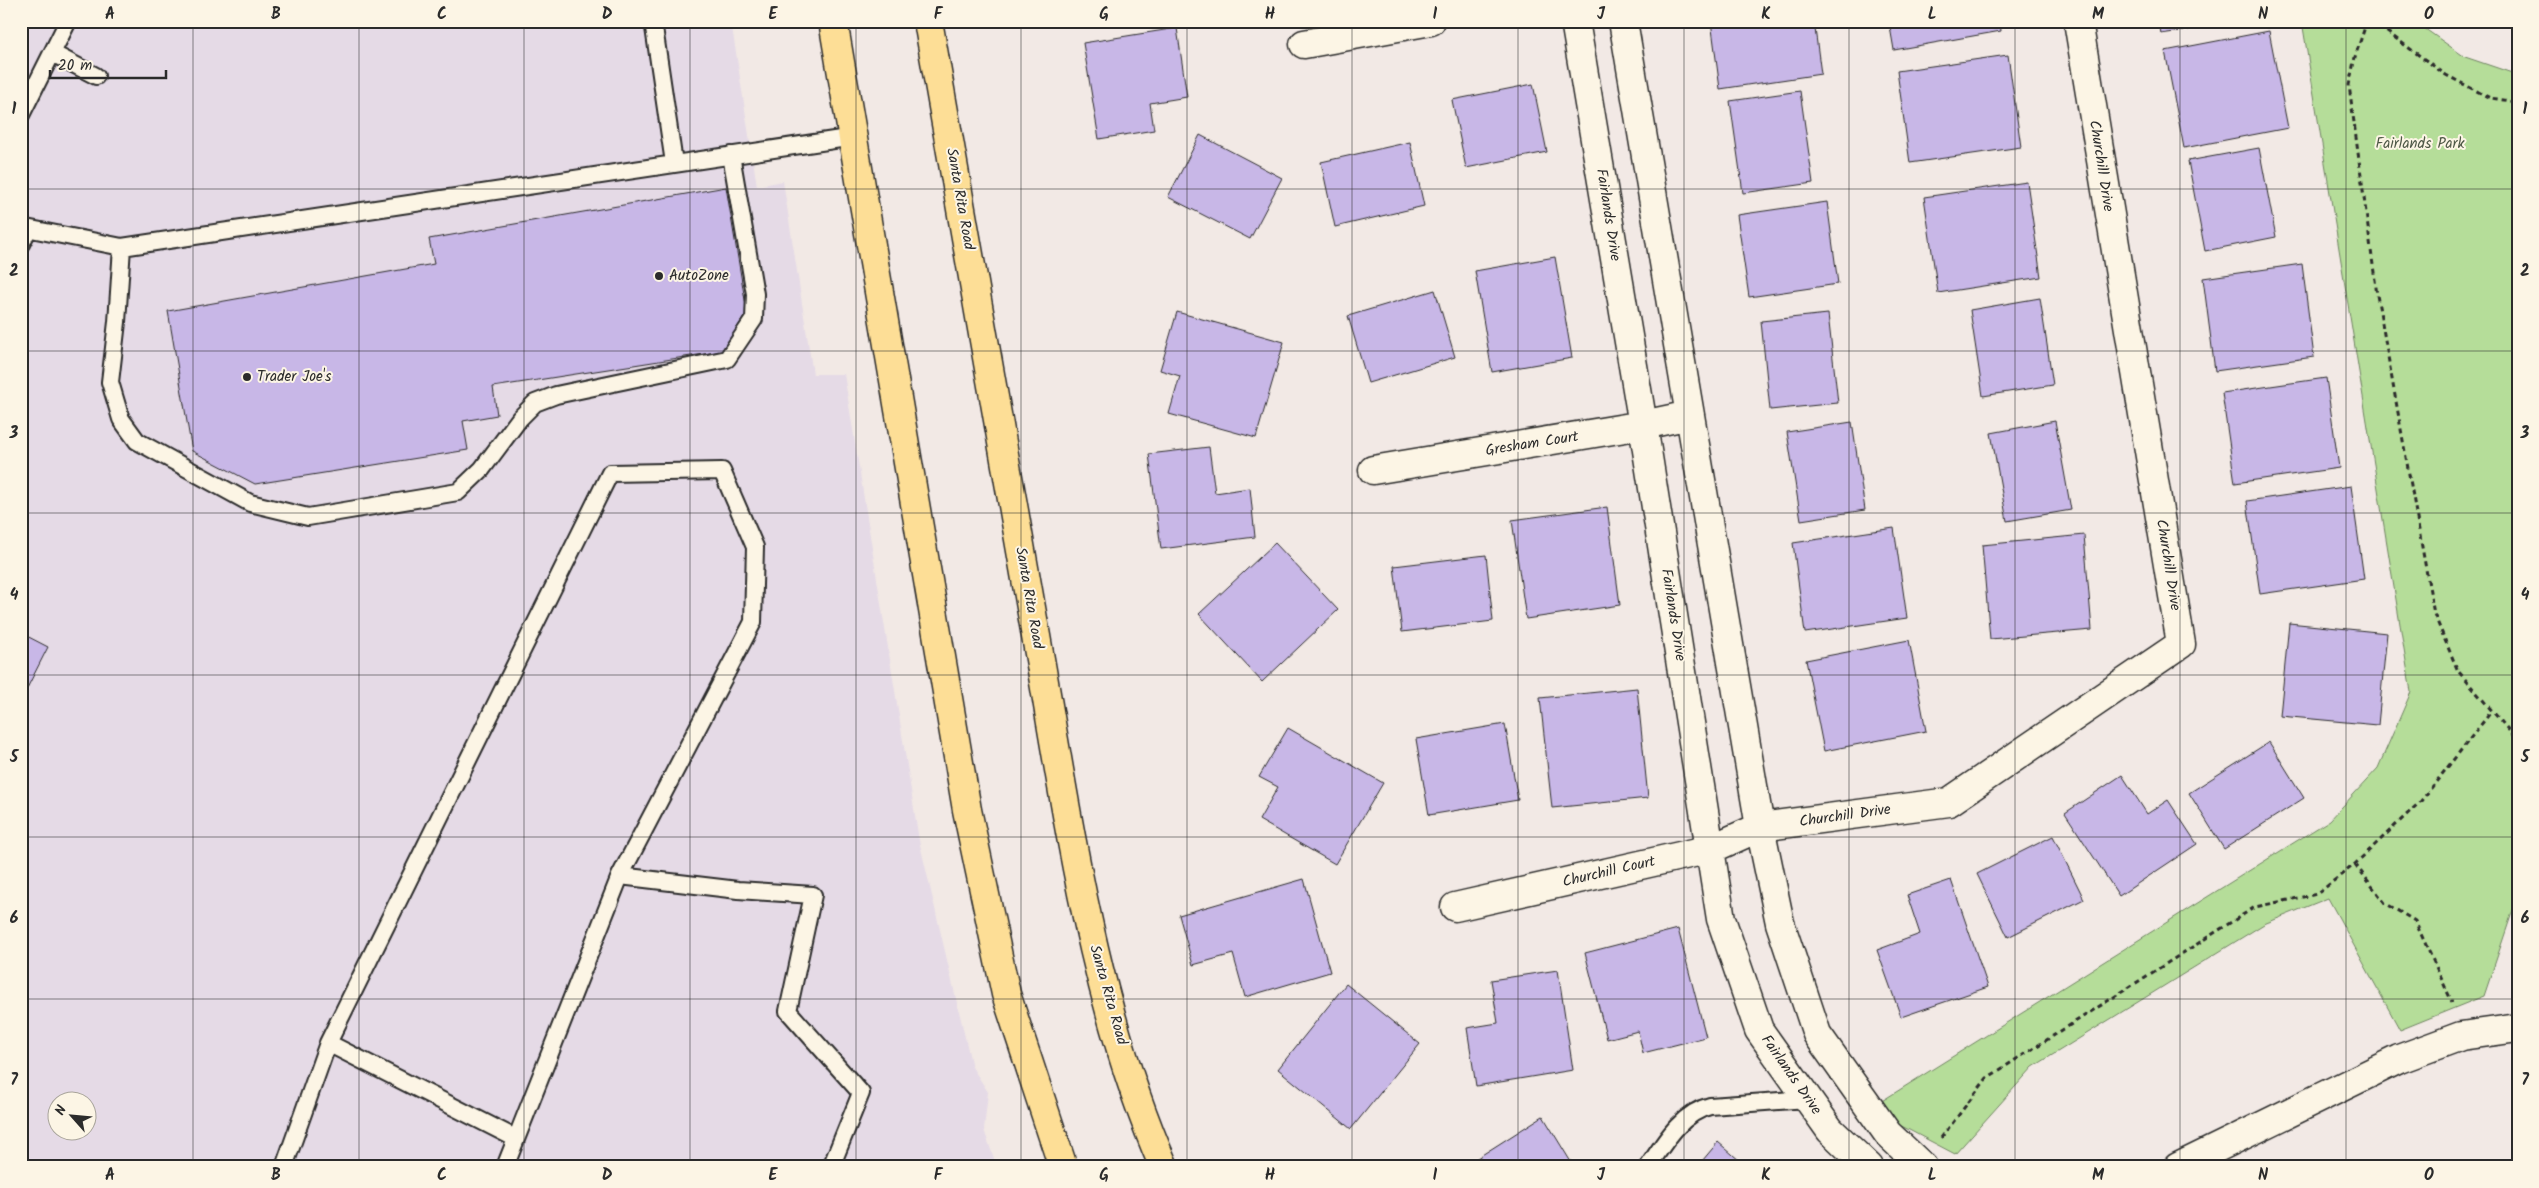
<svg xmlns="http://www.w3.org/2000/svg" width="2539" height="1188" viewBox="0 0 2539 1188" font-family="Kalam,sans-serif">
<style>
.built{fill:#e5dae6;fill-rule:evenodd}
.green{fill:#b5dd99;stroke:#708462}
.building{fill:#c8b7e7;stroke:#2b2b2b}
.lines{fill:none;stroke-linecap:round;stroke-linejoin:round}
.lane-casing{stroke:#2b2b2b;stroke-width:20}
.street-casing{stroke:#2b2b2b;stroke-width:31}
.primary-casing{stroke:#2b2b2b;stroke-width:31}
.path{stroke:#2b2b2b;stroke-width:3;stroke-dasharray:5 4;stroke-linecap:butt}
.lane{stroke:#fcf5e5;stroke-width:16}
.street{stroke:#fcf5e5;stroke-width:28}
.primary{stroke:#fdde96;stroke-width:28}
.grid{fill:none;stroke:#2b2b2b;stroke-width:1;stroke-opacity:0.55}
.poi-dot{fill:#2b2b2b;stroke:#fcf5e5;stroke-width:2}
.labels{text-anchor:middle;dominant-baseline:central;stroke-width:4;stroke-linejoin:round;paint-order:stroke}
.park-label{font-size:15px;fill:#4e5846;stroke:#fcf5e5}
.street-label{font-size:15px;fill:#2b2b2b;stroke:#fcf5e5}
.poi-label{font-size:15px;fill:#2b2b2b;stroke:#fcf5e5;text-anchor:start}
.neatline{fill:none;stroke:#2b2b2b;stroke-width:2}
.grid-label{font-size:16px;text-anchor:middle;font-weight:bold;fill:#2b2b2b}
</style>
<rect width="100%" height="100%" fill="#f2e9e5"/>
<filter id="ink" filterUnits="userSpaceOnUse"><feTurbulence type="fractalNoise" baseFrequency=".02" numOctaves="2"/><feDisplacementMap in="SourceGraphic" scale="10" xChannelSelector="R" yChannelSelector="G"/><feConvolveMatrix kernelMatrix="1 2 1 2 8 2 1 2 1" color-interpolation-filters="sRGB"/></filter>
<g filter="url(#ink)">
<!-- built -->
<path class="built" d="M21,21h710l26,165 26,-5 30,193h31l75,466 53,227 16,25 -4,38 13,37h-976zM58,1100h30v30h-30z"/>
<!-- green -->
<path class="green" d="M2302,21h112l51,36 53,18v820l-34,101 -84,34 -72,-132 -64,26 -231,143 -78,87 -86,-45 461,-289 48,-52 33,-76z"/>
<!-- building -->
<path class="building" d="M1711,21h103l7,53 -101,15z
M1889,21h111l1,10 -107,19z
M2159,21h88l-86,13z
M1177,28l10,69 -37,6 4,27 -55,9 -16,-96z
M2269,31l19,97 -104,20 -19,-97z
M2008,55l13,92 -111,16 -13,-92z
M1533,84l14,68 -81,16 -14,-68z
M1800,91l13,92 -70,10 -13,-92z
M1200,135l82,43 -32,61 -82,-42z
M1410,142l14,64 -89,21 -14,-65z
M2259,148l17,89 -71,14 -17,-90z
M2027,182l14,95 -103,16 -14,-96z
M726,187l21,125 -24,39 -230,36 4,28 -34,6 5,29 -213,34 -63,-33 -24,-140 266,-47 -5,-25z
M1827,202l11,82 -89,13 -12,-82z
M1555,257l17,101 -80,14 -17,-101z
M2302,264l12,93 -99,14 -12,-93z
M1435,290l20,67 -87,26 -20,-67z
M2040,298l13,87 -70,11 -13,-86z
M1177,312l107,30 -28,96 -87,-24 11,-38 -20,-6z
M1828,314l10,89 -68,7 -9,-89z
M2326,378l13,90 -104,15 -13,-90z
M2055,421l16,89 -64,11 -16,-88z
M1852,422l13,88 -64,10 -14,-88z
M1209,447l6,46 35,-5 5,49 -94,12 -12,-95z
M2351,486l13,93 -104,15 -13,-93z
M1607,507l13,98 -94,14 -14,-99z
M1894,528l13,90 -102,15 -12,-90z
M2084,535l8,95 -102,9 -8,-94z
M1275,543l63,67 -76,72 -63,-68z
M1486,555l7,66 -91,11 -8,-66z
M2289,623l98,10 -9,92 -98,-9z
M21,633l27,14 -27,53z
M1909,640l17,91 -102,20 -18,-91z
M1637,688l11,110 -96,10 -12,-110z
M1505,724l13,76 -89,15 -13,-76z
M1288,728l95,55 -48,81 -76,-44 19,-33 -19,-10z
M2269,742l35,56 -80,51 -35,-56z
M2122,775l25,39 21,-14 29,44 -78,52 -54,-83z
M2053,836l31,63 -76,38 -31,-63z
M1304,879l26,93 -85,25 -12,-43 -40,11 -14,-50z
M1951,880l37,107 -87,30 -24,-67 43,-16 -13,-39z
M1678,929l28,108 -63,16 -5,-22 -31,8 -22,-86z
M1558,970l15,100 -97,16 -9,-58 31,-5 -7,-43z
M1346,984l74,60 -69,85 -73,-60z
M1543,1116l31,51h-111z
M1718,1142l29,25h-50z"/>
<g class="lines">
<defs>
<path id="lane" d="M653,21l21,142
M52,53l44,23
M21,115l47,-94
M21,227l101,20 732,-110
M21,244l7,-14
M122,247l-5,75 -7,60 11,37 16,22 113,62 58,14 150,-25 24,-23 38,-51 15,-15 21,-8 171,-36 27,-40 1,-25 -24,-139
M620,876l118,14 75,5 -25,116 73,82 -30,74
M328,1043l187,95
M284,1167l44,-124 282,-570 112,-2 33,76 -2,75 -133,254 -115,291
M1648,1167c16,-24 33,-54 62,-61l98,-7"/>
<path id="street" d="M1575,21l68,404 78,494 38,111 71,100 39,37
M1623,21l137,806 20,96 37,111 71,100 35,33
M1304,44l127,-23
M1373,470l270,-45 47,-10
M1455,907l256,-58 49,-22 189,-25 232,-158 -103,-623
M2178,1167l221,-108 62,-23 57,-8"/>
<path id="primary" d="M833,21l134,789 39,184 57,173
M928,21c38,213 75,426 112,638 30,171 54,348 124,508"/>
</defs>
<!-- lane casing -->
<use href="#lane" class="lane-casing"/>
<!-- street casing -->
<use href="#street" class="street-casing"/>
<!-- primary casing -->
<use href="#primary" class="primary-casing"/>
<!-- path -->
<path class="path" d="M2367,21l-12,36 -6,28 28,210 57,319 24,57 60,70
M2372,21l74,54 44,23 28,4
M2355,864l30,39 30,18 37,81
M1941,1138l46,-60 268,-171 62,-13 38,-30 66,-63 70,-89"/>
<!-- lane -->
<use href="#lane" class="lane"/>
<!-- street -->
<use href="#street" class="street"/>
<!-- primary -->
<use href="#primary" class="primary"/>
</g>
</g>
<!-- grid -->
<path class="grid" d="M193,21v1146M359,21v1146M524,21v1146M690,21v1146M856,21v1146M1021,21v1146M1187,21v1146M1352,21v1146M1518,21v1146M1684,21v1146M1849,21v1146M2015,21v1146M2180,21v1146M2346,21v1146M21,189h2497M21,351h2497M21,513h2497M21,675h2497M21,837h2497M21,999h2497"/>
<!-- markers -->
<g class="poi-dot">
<circle cx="659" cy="276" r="5"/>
<circle cx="247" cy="377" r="5"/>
</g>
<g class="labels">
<!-- park labels -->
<g class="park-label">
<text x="2420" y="144">Fairlands Park</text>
</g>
<!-- street labels -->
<g class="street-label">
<text transform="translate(2101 166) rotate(81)">Churchill Drive</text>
<text transform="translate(960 199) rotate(80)">Santa Rita Road</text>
<text transform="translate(1608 215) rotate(81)">Fairlands Drive</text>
<text transform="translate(1532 444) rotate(-9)">Gresham Court</text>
<text transform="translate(2168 565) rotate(81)">Churchill Drive</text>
<text transform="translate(1029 598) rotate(80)">Santa Rita Road</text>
<text transform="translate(1673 615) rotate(81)">Fairlands Drive</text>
<text transform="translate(1845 816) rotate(-8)">Churchill Drive</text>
<text transform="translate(1609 872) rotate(-13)">Churchill Court</text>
<text transform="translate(1108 995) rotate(74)">Santa Rita Road</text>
<text transform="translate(1791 1075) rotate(55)">Fairlands Drive</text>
</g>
<!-- poi labels -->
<g class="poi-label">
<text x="669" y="276">AutoZone</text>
<text x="257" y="377">Trader Joe's</text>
</g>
</g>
<!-- margin -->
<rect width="2539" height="1188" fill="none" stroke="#fcf5e5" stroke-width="55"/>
<!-- north arrow -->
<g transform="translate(72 1116) rotate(297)"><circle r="24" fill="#fcf5e5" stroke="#a8a49b"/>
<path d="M0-4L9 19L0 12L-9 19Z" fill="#2b2b2b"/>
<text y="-8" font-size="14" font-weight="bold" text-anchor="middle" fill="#2b2b2b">N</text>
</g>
<!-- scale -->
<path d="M50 70v8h116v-8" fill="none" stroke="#2b2b2b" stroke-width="2.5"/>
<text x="58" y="70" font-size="15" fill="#2b2b2b" stroke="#fcf5e5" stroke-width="4" paint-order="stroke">20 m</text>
<rect x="28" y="28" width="2484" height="1132" class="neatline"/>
<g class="grid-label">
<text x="110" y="19">A</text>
<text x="276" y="19">B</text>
<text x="442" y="19">C</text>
<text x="607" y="19">D</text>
<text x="773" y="19">E</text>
<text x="938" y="19">F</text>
<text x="1104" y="19">G</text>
<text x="1270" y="19">H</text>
<text x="1435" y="19">I</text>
<text x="1601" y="19">J</text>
<text x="1766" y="19">K</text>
<text x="1932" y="19">L</text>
<text x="2098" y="19">M</text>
<text x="2263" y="19">N</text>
<text x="2429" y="19">O</text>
<text x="14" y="114">1</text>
<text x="2525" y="114">1</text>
<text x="14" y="276">2</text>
<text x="2525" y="276">2</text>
<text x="14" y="438">3</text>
<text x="2525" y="438">3</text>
<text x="14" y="600">4</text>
<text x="2525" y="600">4</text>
<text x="14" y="762">5</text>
<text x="2525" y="762">5</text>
<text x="14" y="923">6</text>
<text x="2525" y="923">6</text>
<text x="14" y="1085">7</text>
<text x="2525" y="1085">7</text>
<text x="110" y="1180">A</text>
<text x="276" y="1180">B</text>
<text x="442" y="1180">C</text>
<text x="607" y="1180">D</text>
<text x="773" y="1180">E</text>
<text x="938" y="1180">F</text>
<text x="1104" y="1180">G</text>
<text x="1270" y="1180">H</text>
<text x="1435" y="1180">I</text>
<text x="1601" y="1180">J</text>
<text x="1766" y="1180">K</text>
<text x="1932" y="1180">L</text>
<text x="2098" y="1180">M</text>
<text x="2263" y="1180">N</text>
<text x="2429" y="1180">O</text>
</g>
</svg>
